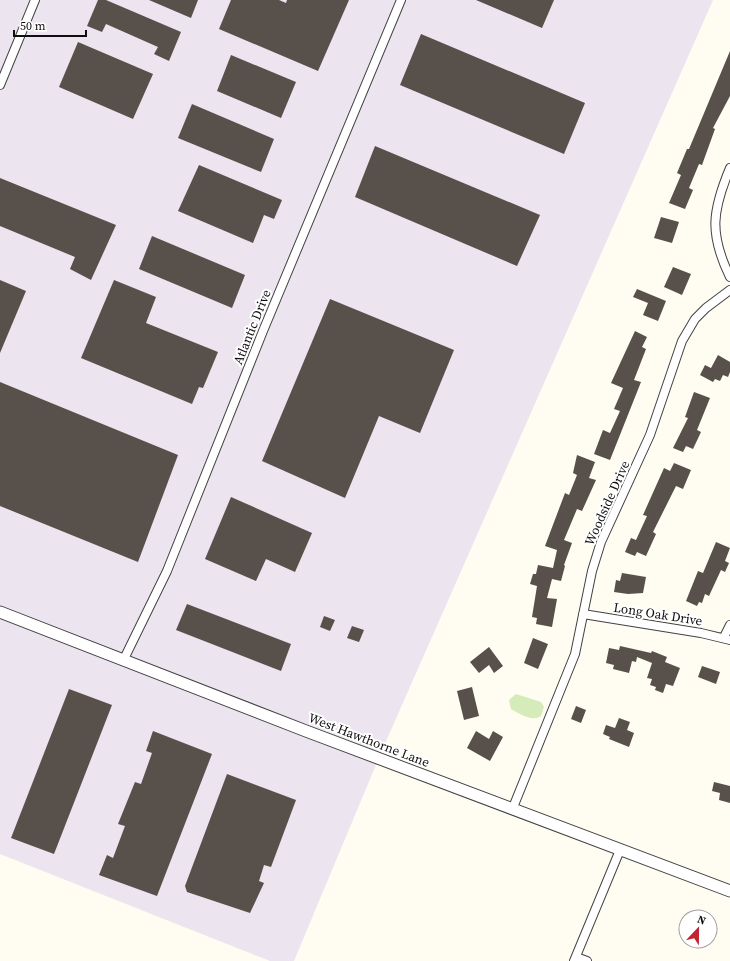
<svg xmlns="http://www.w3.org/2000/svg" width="730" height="961" viewBox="0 0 730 961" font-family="'Source Serif 4',serif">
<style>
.industrial{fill:#ece4ee}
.green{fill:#d5ebb9}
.building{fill:#58504b}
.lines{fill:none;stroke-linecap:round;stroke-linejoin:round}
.minor-casing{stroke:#424242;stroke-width:10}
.tertiary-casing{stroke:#424242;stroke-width:13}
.minor{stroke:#fff;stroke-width:8}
.tertiary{stroke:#fff;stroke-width:11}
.labels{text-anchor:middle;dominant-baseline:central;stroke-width:4;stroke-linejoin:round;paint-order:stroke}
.street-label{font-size:13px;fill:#0f0f0f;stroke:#fff}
</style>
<rect width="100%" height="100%" fill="#fffcf1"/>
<!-- industrial -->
<path class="industrial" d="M0,0h713l-330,748 -89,213h-24l-270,-107z"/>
<!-- green -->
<path class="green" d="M516,694l25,8 3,5 -3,9c-9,6 -21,-2 -30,-7l-2,-9z"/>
<!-- building -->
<path class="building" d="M98,0h8l75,32 -12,29 -15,-7 4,-7 -52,-23 -4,8 -15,-6z
M149,0h49l-7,18z
M231,0h48l7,3 1,-3h62l-31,71 -99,-42z
M476,0h78l-12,28z
M421,34l164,69 -21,51 -164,-69z
M78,42l75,32 -20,45 -74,-32z
M730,51v45l-17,32 2,1 -13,36 -3,-1 -10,24 4,2 -8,19 -16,-6 12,-28 -4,-2 10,-24h2z
M231,55l65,27 -15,36 -64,-27z
M192,104l82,35 -13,33 -83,-34z
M375,146l165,69 -23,51 -162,-69z
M199,165l83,35 -8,19 -10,-4 -11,28 -75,-32z
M0,178l116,47 -25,55 -21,-11 5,-12 -75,-31z
M661,217l18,5 -7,21 -18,-5z
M152,236l93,39 -13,33 -93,-39z
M673,267l18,7 -9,21 -18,-8z
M0,280l26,11 -26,62z
M114,280l42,17 -10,26 72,29 -15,36 -4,-1 -7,17 -111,-46z
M637,289l29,12 -8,20 -15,-6 5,-12 -15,-6z
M330,299l124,51 -34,83 -41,-17 -34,82 -83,-37z
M635,331l12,6 -5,10 4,2 -12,31 7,2 -31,78 -16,-6 9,-24 7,3 10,-22 -6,-2 9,-21 -12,-5z
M718,355l12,7v10l-2,5 -5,-2 -3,6 -5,-2 -2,3 -13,-7 5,-10 6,3z
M0,382l178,73 -40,107 -138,-56z
M694,392l16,6 -13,32 4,2 -8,17 -7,-3 -3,6 -10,-4 15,-30 -3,-1z
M577,455l18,7 -6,16 7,2 -14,31 -5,-2 -13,31 8,3 -8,22 1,1 -4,15 -9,-2 -5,19 10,1 -5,28 -16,-3 1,-6 -5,-1 5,-31 -7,-2 3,-10h3l2,-9 15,3 4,-18 -12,-4 20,-53 4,2 8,-20 -4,-2z
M674,463l17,7 -8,19 -7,-3 -23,46 3,2 -10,22 -9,-4 -2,4 -10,-4 6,-14 5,2 11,-24 -4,-1 21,-47 6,3z
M231,497l81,36 -17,39 -29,-13 -10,22 -51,-22z
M716,542l14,6 -5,13 4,2 -4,9 -4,-2 -12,26 -4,-2 -3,9 -3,-1 -2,4 -11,-5 12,-30 5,2z
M622,573l24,4 -3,16 -15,1 -14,-2 2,-12 4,1z
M187,604l104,40 -10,27 -105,-41z
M324,616l11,4 -5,11 -10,-4z
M352,626l12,4 -5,12 -12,-4z
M533,638l15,6 -10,25 -14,-6z
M620,646l31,7 1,-2 15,6 -2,5 15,6 -7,18 -7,-2 -3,9 -8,-3 1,-3 -6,-2 2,-6 -5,-1 5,-15 -15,-6 -1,5 -4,-1 -3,12 -16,-4 1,-4 -8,-2 3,-15 10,2z
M489,647l14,19 -9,7 -5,-8 -10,8 -9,-11z
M702,666l18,6 -4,12 -18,-7z
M472,687l7,29 -15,4 -7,-29z
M69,689l43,16 -58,149 -43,-16z
M576,706l10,4 -5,13 -10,-4z
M619,718l11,4 -3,8 7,3 -5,14 -20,-8 1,-2 -7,-3 3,-9 9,3z
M153,731l59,23 -55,142 -58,-21 8,-20 6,3 12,-32 -7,-2 17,-42 6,2 11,-31 -6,-2z
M476,731l13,8 4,-8 10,6 -13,24 -23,-13z
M227,774l69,26 -25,67 -7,-2 -5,16 5,2 -14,30 -63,-21 -2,-6z
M714,782l16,4v17l-11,-3 1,-7 -8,-2z"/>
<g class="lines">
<defs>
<path id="minor" d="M0,85l35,-85
M730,168c-18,43 -21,66 0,109
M583,614l118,19 29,7
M724,637l6,-12
M123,661l44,-90 96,-240 138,-331
M512,810l63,-156 17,-83 9,-29 49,-107 32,-94 13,-22 11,-11 24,-18
M576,957l11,4
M574,961l46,-111"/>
<path id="tertiary" d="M0,612l306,119 424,160"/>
</defs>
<!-- minor casing -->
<use href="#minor" class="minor-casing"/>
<!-- tertiary casing -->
<use href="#tertiary" class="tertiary-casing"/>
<!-- minor -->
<use href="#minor" class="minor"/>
<!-- tertiary -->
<use href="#tertiary" class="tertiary"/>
</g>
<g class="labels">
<!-- street labels -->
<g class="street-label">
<text transform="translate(252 327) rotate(-68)">Atlantic Drive</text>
<text transform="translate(607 503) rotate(-66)">Woodside Drive</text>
<text transform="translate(658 614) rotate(9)">Long Oak Drive</text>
<text transform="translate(369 740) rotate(21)">West Hawthorne Lane</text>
</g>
</g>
<!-- north arrow -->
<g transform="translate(698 929) rotate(22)"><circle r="19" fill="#ffffff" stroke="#9f9f9f"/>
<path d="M0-3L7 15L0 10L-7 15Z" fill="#c32330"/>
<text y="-6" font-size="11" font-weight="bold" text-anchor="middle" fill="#0f0f0f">N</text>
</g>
<!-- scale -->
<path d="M14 30v6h72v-6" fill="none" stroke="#0f0f0f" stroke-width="2"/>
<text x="20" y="30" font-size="12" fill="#0f0f0f" stroke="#ffffff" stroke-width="3" paint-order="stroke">50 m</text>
</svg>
